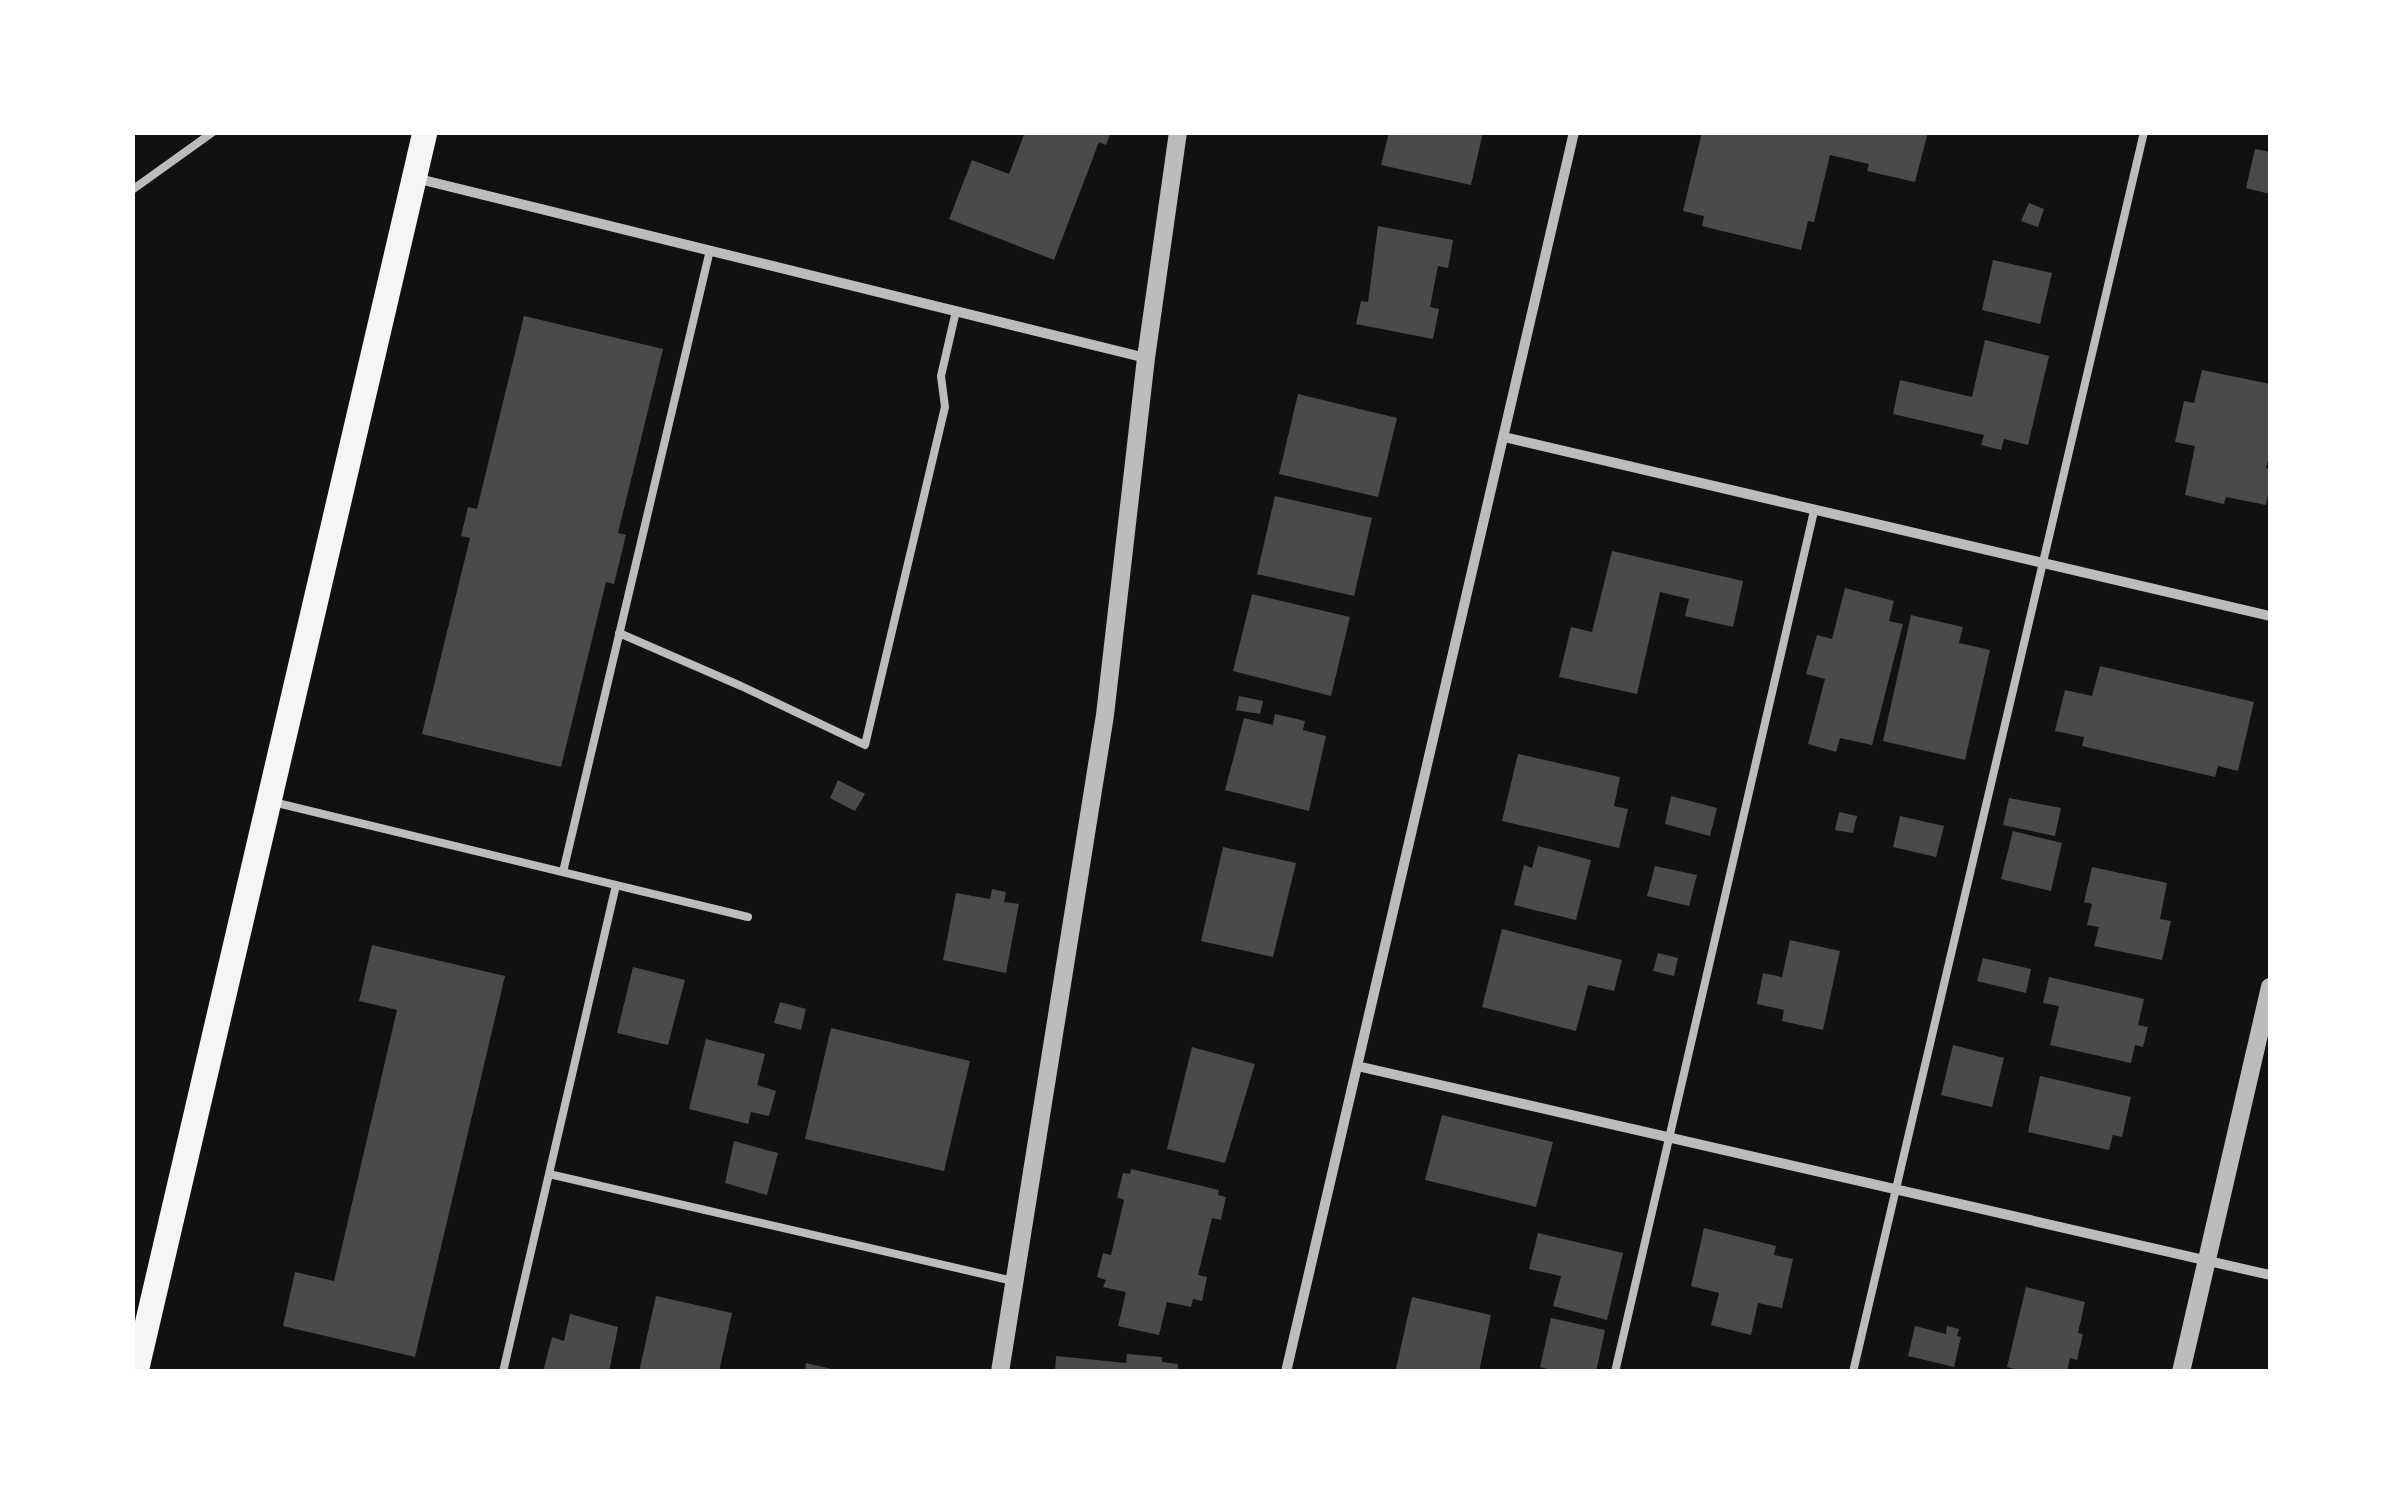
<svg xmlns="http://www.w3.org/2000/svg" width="2403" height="1504" viewBox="0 0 2403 1504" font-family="Jost,sans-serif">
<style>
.building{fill:#4a4a4a}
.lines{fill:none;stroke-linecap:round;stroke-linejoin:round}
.service{stroke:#bcbcbc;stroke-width:8}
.minor{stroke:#bcbcbc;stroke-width:10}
.tertiary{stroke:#bcbcbc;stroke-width:18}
.primary{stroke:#f5f5f5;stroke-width:25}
</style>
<rect width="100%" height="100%" fill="#111"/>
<!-- building -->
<path class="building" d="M1025,132h86l-5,13 -7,-3 -45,118 -105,-41 23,-59 37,14z
M1389,132h94l-12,53 -90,-20z
M1702,132h226l-13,50 -48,-11 2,-7 -39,-9 -16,67 -6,-1 -7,29 -99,-24 2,-10 -21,-5z
M2255,149l15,3v42l-24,-6z
M2029,203l15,6 -6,18 -17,-6z
M1378,226l75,14 -5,28 -10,-2 -8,41 9,2 -6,30 -77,-15 5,-23 7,1z
M1993,260l59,13 -12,51 -58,-14z
M524,316l139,33 -45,184 8,2 -12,49 -8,-2 -45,185 -139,-33 48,-196 -9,-2 7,-29 9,2z
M1985,340l64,16 -21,89 -24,-6 -3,11 -20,-5 3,-10 -91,-21 7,-34 72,17z
M2202,370l68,14v67l-4,17 4,1v15l-4,21 -40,-8 -2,7 -39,-9 10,-49 -20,-4 9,-41 10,2z
M1298,394l99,24 -19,79 -99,-23z
M1275,496l97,22 -18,78 -97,-22z
M1612,551l131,30 -10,46 -48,-11 4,-17 -29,-7 -23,102 -78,-17 12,-50 21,5z
M1845,588l49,13 -5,20 14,3 -31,121 -32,-7 -4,14 -28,-8 17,-65 -19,-5 11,-39 15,4z
M1252,594l98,23 -19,79 -98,-25z
M1911,615l52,12 -4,16 31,7 -25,110 -82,-19z
M2100,666l154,36 -16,69 -20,-5 -3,11 -133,-31 2,-9 -29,-6 10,-41 27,6z
M1239,696l24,5 -3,13 -24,-4z
M1275,714l30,7 -2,9 23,6 -17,75 -84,-21 19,-72 29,7z
M1518,754l102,23 -6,29 14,3 -9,39 -117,-27z
M838,780l27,14 -10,17 -25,-13z
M1671,796l46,12 -7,28 -45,-12z
M2009,798l52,10 -6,28 -52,-11z
M1839,812l18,4 -4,17 -18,-3z
M1900,816l44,10 -8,31 -43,-10z
M2013,831l49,12 -11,48 -50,-12z
M1538,846l53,14 -15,60 -62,-15 10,-40 8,3z
M1223,847l73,16 -23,94 -72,-16z
M1655,866l42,9 -8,31 -42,-10z
M2092,867l75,16 -7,36 11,2 -9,39 -68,-14 5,-19 -12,-2 5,-21 -8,-2z
M992,889l14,3 -2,10 15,2 -13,69 -63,-13 13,-67 34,6z
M1502,929l120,31 -8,31 -26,-6 -12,46 -94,-24z
M1790,940l50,11 -17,79 -41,-9 2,-11 -27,-6 6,-31 19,4z
M372,945l133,31 -90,381 -132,-31 12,-54 39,9 63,-271 -38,-9z
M1658,953l20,5 -4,18 -21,-5z
M1983,958l48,11 -5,24 -49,-12z
M633,967l52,13 -17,65 -51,-12z
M2049,977l95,22 -6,26 10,2 -5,20 -8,-2 -4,18 -81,-18 9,-39 -16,-3z
M780,1002l26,7 -5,21 -27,-7z
M831,1028l139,33 -26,110 -139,-32z
M706,1039l59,15 -8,31 19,6 -7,25 -18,-4 -3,12 -59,-15z
M1953,1045l51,13 -12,49 -51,-12z
M1192,1047l63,17 -30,99 -58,-14z
M2040,1076l91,21 -9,40 -9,-2 -4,15 -81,-18z
M1442,1115l111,27 -17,65 -111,-27z
M734,1141l44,12 -11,42 -42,-12z
M1131,1169l88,21 -1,5 8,2 -5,23 -9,-2 -14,57 9,2 -5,24 -9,-2 -2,8 -24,-5 -8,33 -41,-9 8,-34 -23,-5 3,-7 -9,-3 6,-24 8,2 13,-55 -7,-3 6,-24 7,1z
M1704,1228l72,18 -2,9 19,4 -11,49 -24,-5 -7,32 -40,-10 8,-32 -28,-7z
M1538,1233l85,20 -16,67 -54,-14 8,-30 -32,-7z
M2026,1287l59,15 -7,31 5,1 -6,26 -7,-2 -3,14h-41l-19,-5z
M656,1296l76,17 -13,59h-80z
M1412,1297l79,18 -12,57 -83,-3z
M570,1314l48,13 -9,45h-66l9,-35 12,4z
M1551,1318l54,12 -9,42h-37l-19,-5z
M1915,1326l31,8 1,-8 12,3 -2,7 4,1 -7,30 -46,-11z
M1127,1354l35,3v5l16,2v8h-123l1,-16 70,7z
M806,1363l30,7v2h-31z"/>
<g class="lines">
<!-- service -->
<path class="service" d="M132,190l81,-58
M619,633l122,53 124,59 80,-338 -4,-31 15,-65
M273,802l475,115
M563,872l147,-622
M549,1174l464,107
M503,1372l113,-487
M1615,1372l199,-861
M1853,1372l291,-1240"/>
<!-- minor -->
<path class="minor" d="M415,178l731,180
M1504,437l766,179
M1357,1066l913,209
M1286,1372l288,-1240"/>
<!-- tertiary -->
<path class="tertiary" d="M1000,1372l105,-657 41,-357 32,-226
M2181,1372l89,-385"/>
<!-- primary -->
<path class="primary" d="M136,1372l289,-1240"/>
</g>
<!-- border -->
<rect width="2403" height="1504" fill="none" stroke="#ffffff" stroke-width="270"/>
</svg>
